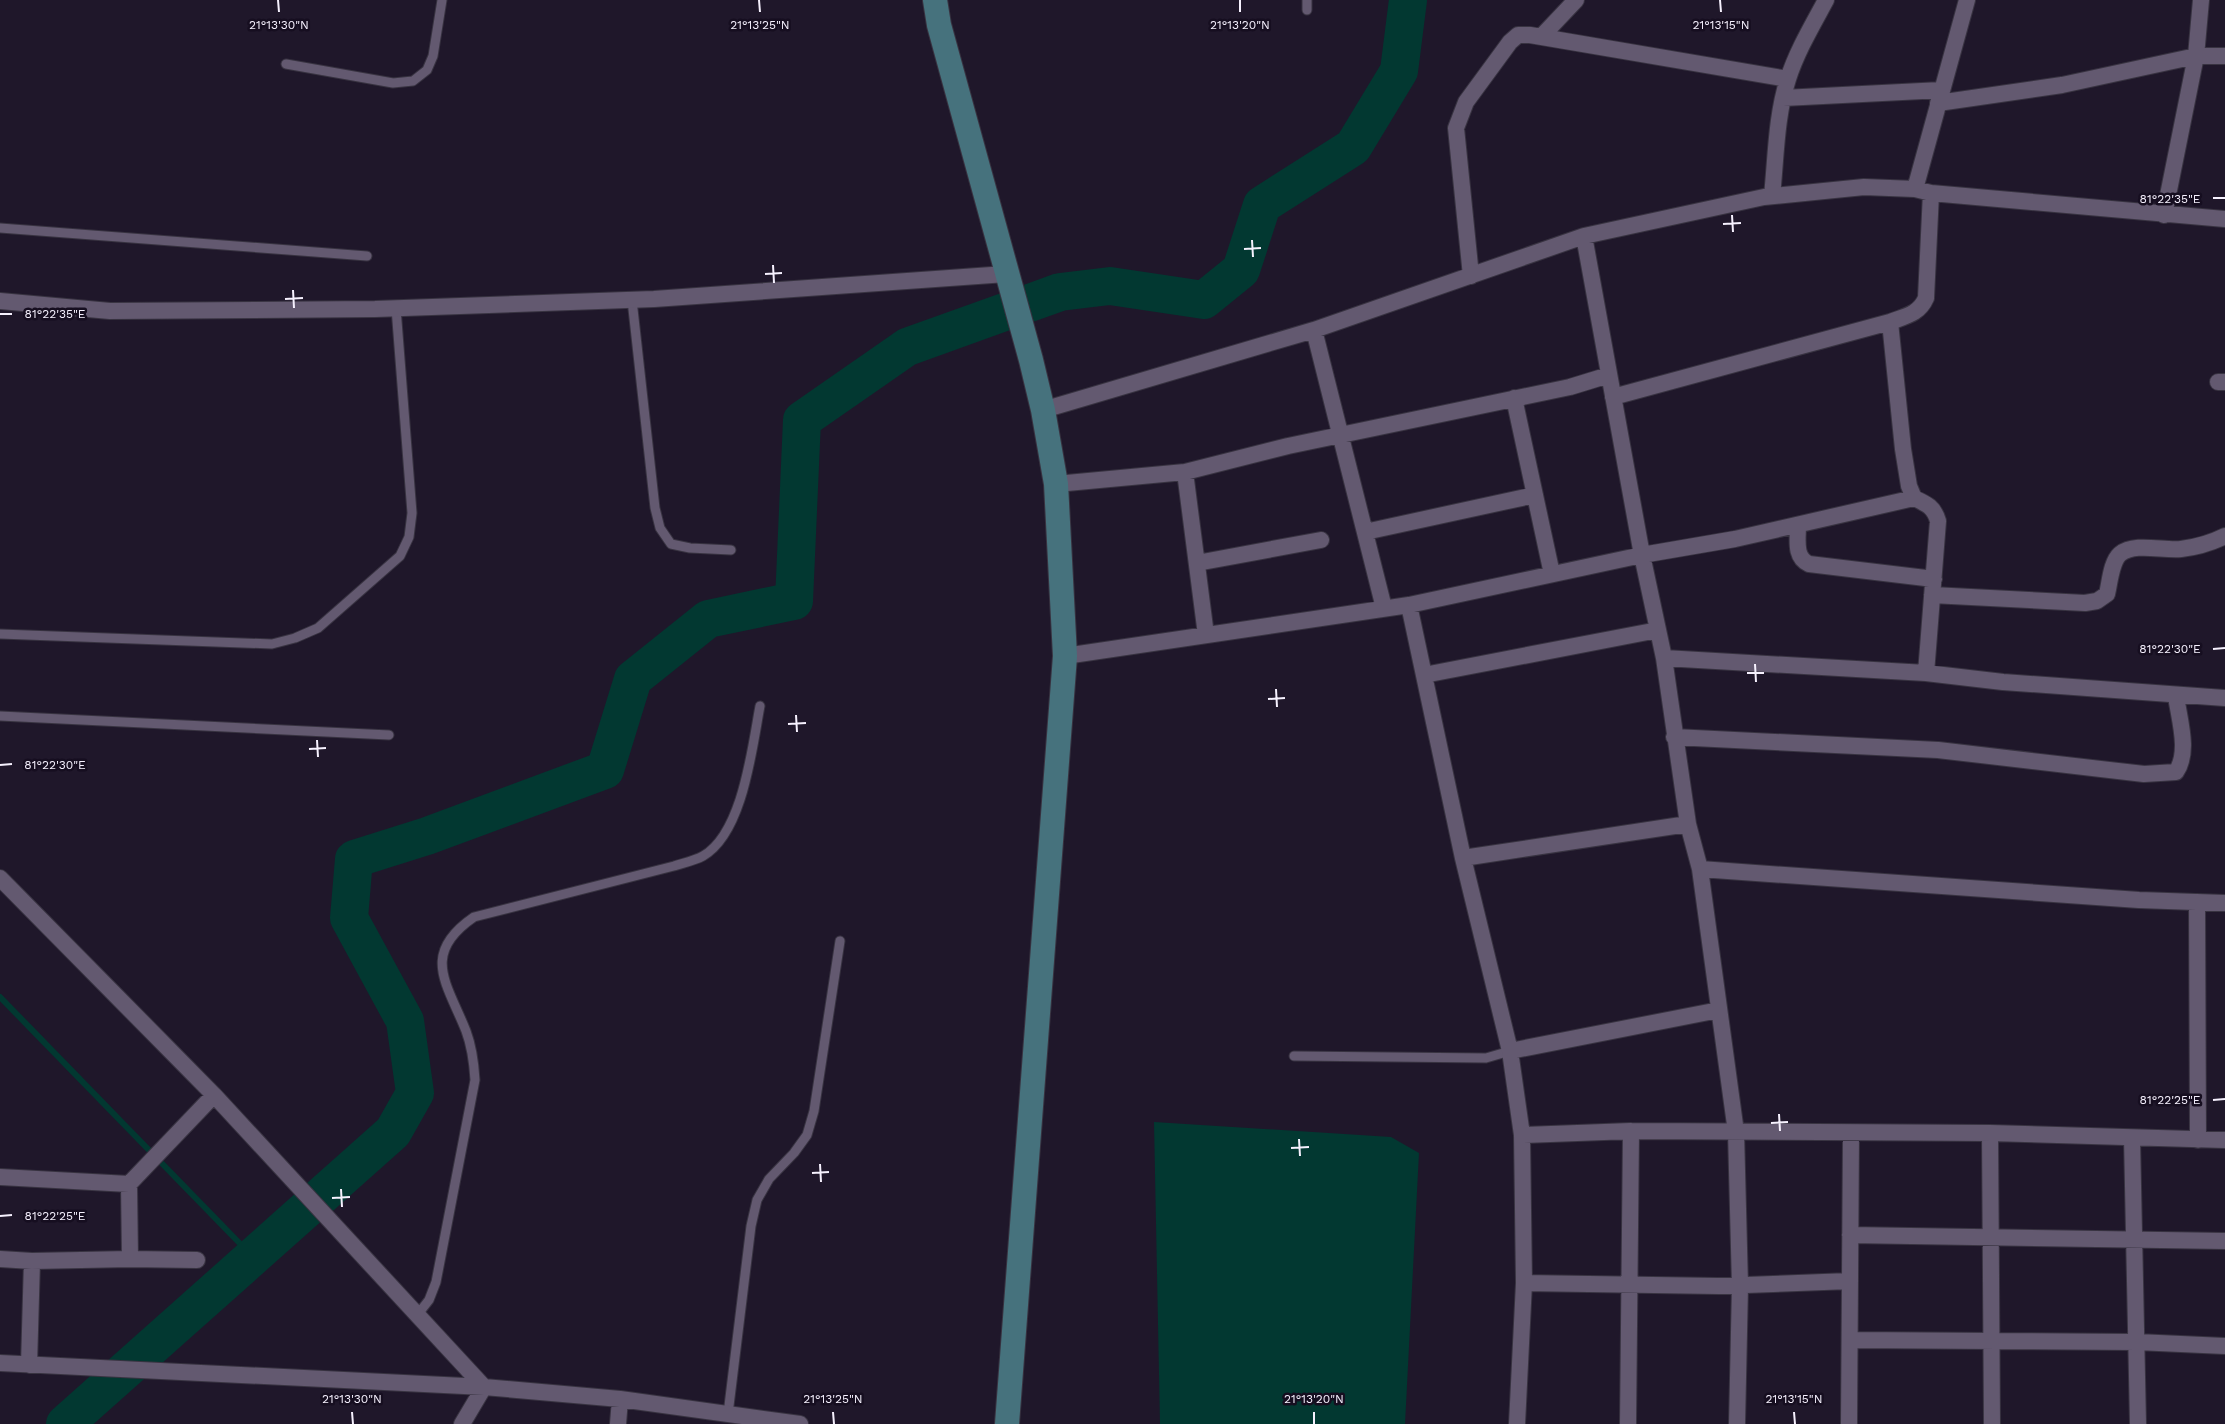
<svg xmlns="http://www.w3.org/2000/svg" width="2225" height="1424" viewBox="0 0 2225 1424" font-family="'Work Sans',sans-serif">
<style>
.water{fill:#023831}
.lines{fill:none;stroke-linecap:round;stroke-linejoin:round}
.stream{stroke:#023831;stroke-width:6}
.river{stroke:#023831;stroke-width:38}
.lane-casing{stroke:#383341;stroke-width:11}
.street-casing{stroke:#383341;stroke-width:18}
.secondary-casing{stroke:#383341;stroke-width:26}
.lane{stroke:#635970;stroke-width:9}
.street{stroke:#635970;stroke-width:16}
.secondary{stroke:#46727d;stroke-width:24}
.ticks{fill:none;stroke:#f6f1fe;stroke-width:2}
.ticks-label{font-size:12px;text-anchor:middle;fill:#f6f1fe;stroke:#160e20;stroke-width:5;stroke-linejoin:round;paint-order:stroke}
</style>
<rect width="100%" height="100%" fill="#1f172a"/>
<!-- water -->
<path class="water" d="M1154,1122l237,15 28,16 -14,271h-245z"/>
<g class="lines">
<!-- stream -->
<path class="stream" d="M0,997l253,260"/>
<!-- river -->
<path class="river" d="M65,1424l328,-292 22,-39 -10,-72 -56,-103 5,-59 73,-23 178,-66 28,-91 75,-60 86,-18 8,-181 105,-73 153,-55 50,-6 94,14 37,-30 21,-65 91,-58 46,-76 9,-71"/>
<defs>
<path id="lane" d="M1307,0v10
M286,64l107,19 20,-2 14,-11 6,-14 9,-56
M0,228l367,28
M632,300l23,208 5,20 11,16 19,4 41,2
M0,634l272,10 23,-6 23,-10 82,-72 9,-19 3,-24 -16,-205
M0,716l389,19
M1294,1056l192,2 24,-7
M418,1314l11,-14 7,-18 39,-202c-1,-17 -3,-33 -9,-49 -19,-48 -46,-77 8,-114l200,-51c9,-3 20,-5 29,-10 40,-23 49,-108 57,-150
M728,1414l23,-188 6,-26 12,-21 25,-26 13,-18 7,-24 26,-170"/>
<path id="street" d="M1541,37l35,-37
M1783,98l159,-8
M1938,103l124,-18 134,-29h29
M1915,189l52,-189
M1772,196c4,-38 4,-80 16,-117 9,-28 24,-53 38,-79
M2164,215l32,-159 5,-56
M1584,236l58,319 22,103 24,166 12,45 36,263 4,154 -3,138
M1471,276l-15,-148 10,-26 44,-60 8,-7h12l258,44
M0,301l110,10 265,-2 279,-10 352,-25
M1890,322c16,-6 29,-8 36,-24l5,-105
M1314,330l70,278
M2218,382h7
M1613,397l277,-75 13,127 6,37 5,12c13,6 20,9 24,23l-12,152
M1514,398l38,176
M1043,410l271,-80 270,-94 180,-39 100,-10 51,2 16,4 294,26
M1185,472l21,163
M1056,484l129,-12 103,-26 282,-59 39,-12
M1798,525c0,15 -4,32 11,39l125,15
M1365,532l170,-37
M1197,563l124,-23
M1932,595l153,8 12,-2 10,-7c3,-12 4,-32 13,-40 15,-12 43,-3 61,-5 16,-2 30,-6 44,-13
M1409,605l54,253 47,193 12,84 2,148 -7,141
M1065,656l344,-51 233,-50 93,-16 179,-41
M1664,658l262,15 77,9 222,16
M1424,675l234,-45
M1674,737l264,13 206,24 32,-2c14,-20 3,-53 0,-76
M1463,858l225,-34
M1700,869l439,31 86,3
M0,878l214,217 270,292 -22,37
M2197,902l1,238
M1510,1051l209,-41
M1990,1133l2,291
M1522,1135l109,-4 359,2 235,7
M2132,1138l6,286
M0,1177l129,7 1,75 -98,2 -32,-2
M129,1184l85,-89
M1850,1235l375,6
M130,1259l67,1
M1524,1283l194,3 132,-5
M1850,1340l287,2 88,4
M0,1363l484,24 136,12 180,25
M29,1365l3,-104
M618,1424l2,-25
M1628,1424l3,-293
M1849,1424l2,-291"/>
<path id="secondary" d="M935,0l4,25 92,335 12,50 13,74 9,172 -58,768"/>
</defs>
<!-- lane casing -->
<use href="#lane" class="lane-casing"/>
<!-- street casing -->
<use href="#street" class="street-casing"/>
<!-- secondary casing -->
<use href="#secondary" class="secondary-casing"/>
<!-- lane -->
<use href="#lane" class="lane"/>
<!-- street -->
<use href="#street" class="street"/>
<!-- secondary -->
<use href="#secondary" class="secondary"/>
</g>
<!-- ticks -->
<path class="ticks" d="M278,0l1,12M759,0l1,12M1240,0v12M1720,0l1,12M2213,198h12M1732,215l1,17M1723,224l18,-1M1252,240l1,17M1244,249l17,-1M773,265l1,18M765,274l17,-1M293,290l1,18M285,299l18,-1M0,314h12M2213,649l12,-1M1755,664l1,18M1747,673h17M1276,689l1,18M1268,699l17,-1M796,715l1,17M788,724l18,-1M317,740l1,17M309,749l17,-1M0,765l12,-1M2213,1100l12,-1M1779,1114l1,17M1771,1123l17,-1M1299,1139l1,17M1291,1148l18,-1M820,1164l1,18M812,1173l17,-1M341,1189l1,18M332,1198l18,-1M0,1216l12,-1M352,1412l1,12M833,1412l1,12M1314,1412v12M1794,1412l1,12"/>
<g class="ticks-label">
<text x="279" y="29">21°13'30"N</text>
<text x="760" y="29">21°13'25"N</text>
<text x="1240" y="29">21°13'20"N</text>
<text x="1721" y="29">21°13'15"N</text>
<text x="2170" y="203">81°22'35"E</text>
<text x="55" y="318">81°22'35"E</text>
<text x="2170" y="653">81°22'30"E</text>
<text x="55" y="769">81°22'30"E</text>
<text x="2170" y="1104">81°22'25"E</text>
<text x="55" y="1220">81°22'25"E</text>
<text x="352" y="1403">21°13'30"N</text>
<text x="833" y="1403">21°13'25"N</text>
<text x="1314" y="1403">21°13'20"N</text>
<text x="1794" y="1403">21°13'15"N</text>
</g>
</svg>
